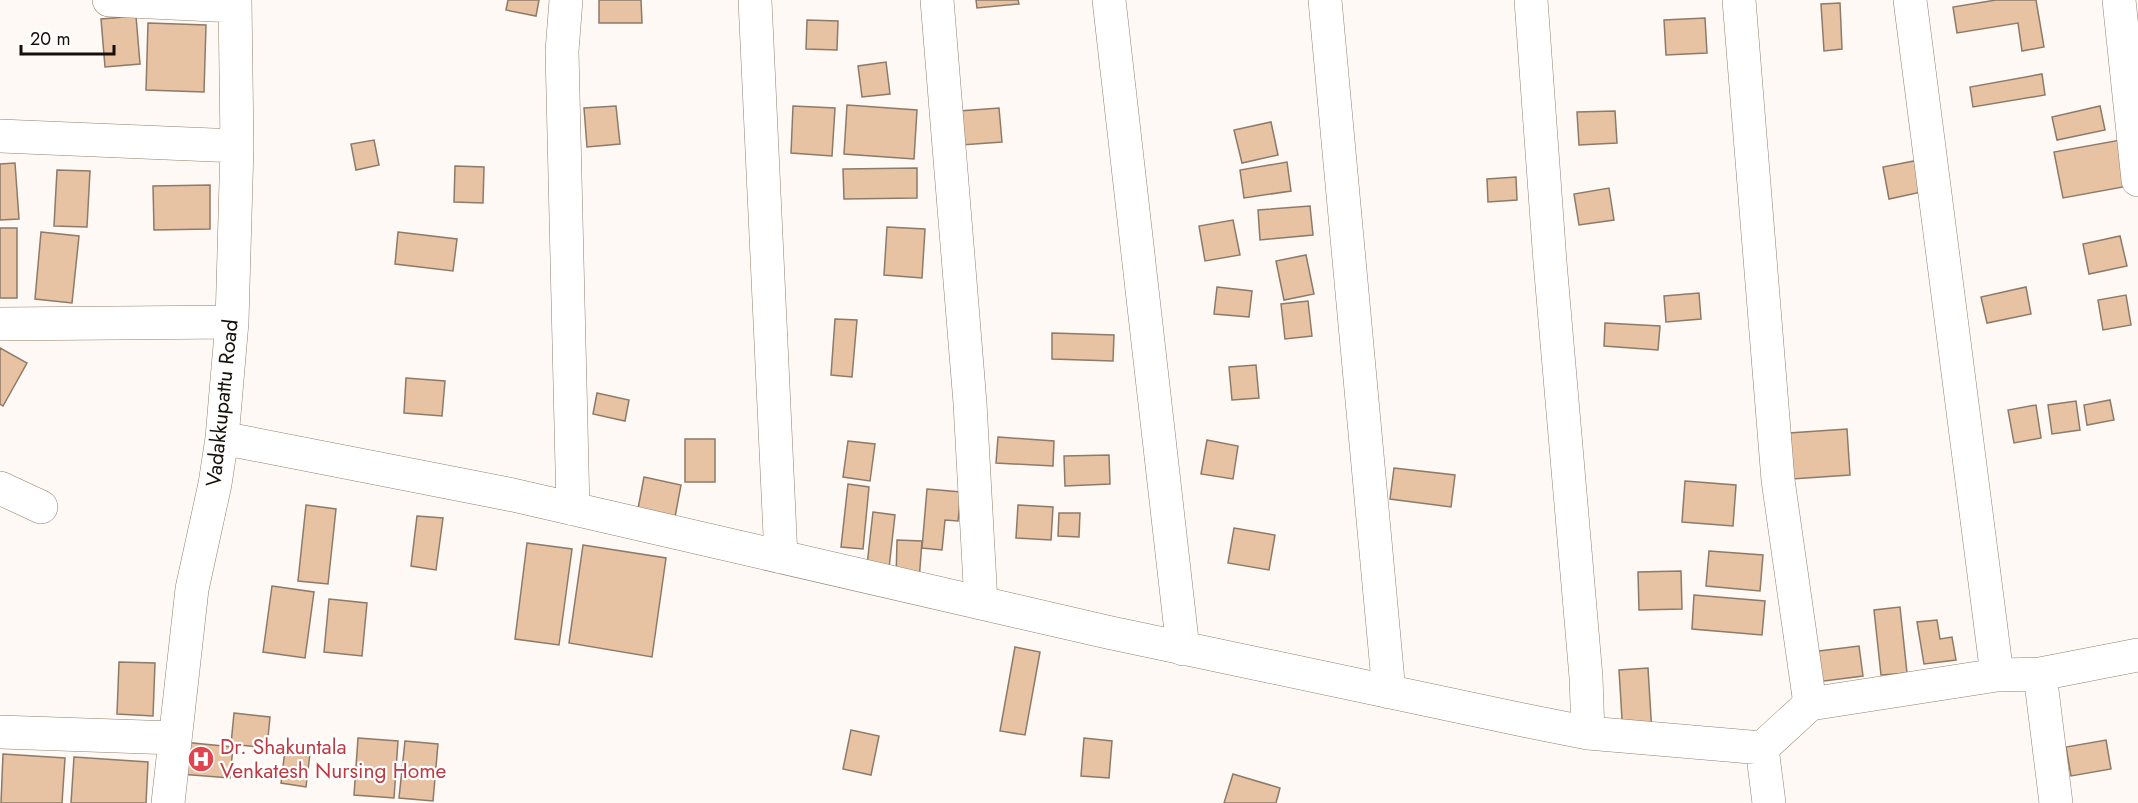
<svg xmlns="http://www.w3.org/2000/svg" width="2138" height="803" viewBox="0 0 2138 803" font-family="Jost,sans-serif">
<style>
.building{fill:#e7c3a3;stroke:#8e7a69;stroke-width:1.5}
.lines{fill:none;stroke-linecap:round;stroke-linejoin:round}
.minor-casing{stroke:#94806f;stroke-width:34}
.minor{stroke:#fff;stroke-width:33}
.labels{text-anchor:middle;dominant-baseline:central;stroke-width:4.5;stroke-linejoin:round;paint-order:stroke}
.street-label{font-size:21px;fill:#160f09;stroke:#fff}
.health-label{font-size:21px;fill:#be3a42;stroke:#fff;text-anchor:start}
</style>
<rect width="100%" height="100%" fill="#fef9f5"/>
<!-- building -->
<path class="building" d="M508,0h31l-3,16 -30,-6z
M599,0h42l1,23h-43z
M976,0h42l1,4 -42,4z
M1996,0h40l8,47 -22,4 -4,-28 -61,10 -4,-26z
M1840,3l2,46 -18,2 -3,-47z
M136,16l4,48 -35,3 -4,-48z
M1705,18l2,35 -41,2 -2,-35z
M807,20l31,1 -1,29 -31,-1z
M148,23l58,2 -2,67 -58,-2z
M886,62l4,32 -28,3 -4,-31z
M2042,74l3,21 -72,12 -3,-20z
M847,105l70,5 -3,49 -70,-5z
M616,106l4,38 -33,3 -3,-39z
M793,106l42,2 -3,48 -41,-3z
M2100,106l5,24 -48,10 -5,-23z
M999,108l3,34 -41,3 -2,-34z
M1615,111l2,32 -38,2 -2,-33z
M1271,122l7,33 -36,8 -8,-33z
M2126,139l8,46 -71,13 -9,-46z
M374,140l5,25 -23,5 -5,-26z
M1919,160l7,31 -37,8 -6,-32z
M1287,162l4,29 -47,7 -4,-28z
M15,163l4,56 -19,1v-56z
M455,166l29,1 -1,36 -29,-1z
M917,168v30l-73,1 -1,-30z
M57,170l33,1 -3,56 -33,-1z
M1516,177l1,23 -29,2 -1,-23z
M210,185v44l-56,1 -1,-44z
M1609,188l5,32 -35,5 -5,-31z
M1310,206l3,29 -53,5 -2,-30z
M1233,220l7,35 -35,6 -6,-35z
M887,227l38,2 -3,49 -38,-3z
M0,228h17v70h-17z
M41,232l38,4 -7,67 -37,-4z
M398,232l59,7 -4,32 -58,-7z
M2120,236l7,30 -38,8 -6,-30z
M1306,255l8,39 -30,6 -8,-39z
M1217,287l35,4 -3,26 -35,-3z
M2026,287l5,27 -44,9 -6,-26z
M1699,293l2,26 -35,3 -2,-26z
M2126,295l5,30 -28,5 -5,-30z
M1308,301l4,35 -27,3 -4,-35z
M835,319l22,1 -5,57 -21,-2z
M1605,323l55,3 -2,24 -54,-4z
M1052,333l62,2 -1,26 -61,-2z
M0,348l27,15 -24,43 -3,-2z
M1256,365l3,33 -27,2 -3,-33z
M406,378l39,3 -3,35 -38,-3z
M597,393l32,7 -4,21 -32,-7z
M2110,400l4,20 -27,5 -3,-20z
M2076,401l4,29 -28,4 -4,-29z
M2036,405l5,33 -27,5 -6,-33z
M1847,429l3,46 -58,4 -3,-46z
M998,437l56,4 -1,25 -57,-3z
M685,439h30v43h-30z
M1207,440l31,6 -5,33 -32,-5z
M848,441l27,3 -5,37 -27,-4z
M1109,455l1,29 -45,2 -1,-30z
M1394,468l61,7 -4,32 -61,-8z
M644,477l37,8 -6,32 -37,-8z
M1685,481l51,4 -3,41 -51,-4z
M848,484l21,3 -6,62 -22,-2z
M927,489l34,3 -3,29 -13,-1 -3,30 -20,-2z
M306,505l30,4 -8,75 -30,-3z
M1018,505l35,2 -2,33 -35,-2z
M873,512l22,3 -7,62 -22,-3z
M1059,513h21l-1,24 -21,-1z
M417,516l26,2 -7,52 -25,-4z
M1234,528l41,7 -6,35 -41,-7z
M897,540l25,1 -3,40 -23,-2z
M527,543l45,6 -13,96 -44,-6z
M583,545l83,13 -14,99 -83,-14z
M1709,551l54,4 -3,36 -54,-5z
M1681,571l1,38 -43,1 -1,-38z
M272,586l42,6 -9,66 -42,-6z
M1694,595l71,6 -3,34 -70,-6z
M329,599l38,4 -5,53 -38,-4z
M1900,607l7,66 -26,2 -7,-65z
M1937,620l3,19 12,-2 4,23 -32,4 -7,-42z
M1859,646l4,30 -47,6 -5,-30z
M1015,647l25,5 -15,83 -25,-4z
M119,662l36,1 -2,53 -36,-2z
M1648,668l4,66 -29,2 -4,-66z
M234,713l36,4 -3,31 -36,-4z
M851,730l28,6 -8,39 -28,-6z
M358,738l40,3 -4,57 -40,-3z
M1084,738l28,3 -3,37 -28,-2z
M2106,740l5,29 -40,7 -5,-29z
M405,741l33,3 -5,57 -34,-3z
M183,742l50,5 -3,31 -50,-4z
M286,742l25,3 -5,42 -25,-4z
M3,754l62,4 -3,45h-61z
M74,757l74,5 -2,41h-75z
M1233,774l47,14 -4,15h-52z"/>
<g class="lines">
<defs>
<path id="minor" d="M109,0l126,6
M566,0l-4,51 11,458
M755,0l26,557
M937,0l33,403 11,200
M1109,0l74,649
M1325,0l64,692
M1531,0l19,262 36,415 2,56
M1739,0l39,480 32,224
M1910,0l87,675
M2119,0l19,180
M0,136l237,10
M0,324l232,-2
M222,438l291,57 594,137 421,89 60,12 174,15 48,-44 187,-29 43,-1 98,-19
M0,488l41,19
M2040,674l16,129
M0,732l175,6
M1762,748l7,55
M168,803l24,-214 23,-105 7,-46 10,-116 5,-176 -2,-146"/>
</defs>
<!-- minor casing -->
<use href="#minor" class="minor-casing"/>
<!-- minor -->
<use href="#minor" class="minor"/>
</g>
<!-- icons -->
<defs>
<symbol id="hospital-disc" viewBox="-11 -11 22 22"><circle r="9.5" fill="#e0444e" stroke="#fff"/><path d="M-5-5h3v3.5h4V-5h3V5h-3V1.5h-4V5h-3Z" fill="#fff"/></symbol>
</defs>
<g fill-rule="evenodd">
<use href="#hospital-disc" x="186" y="744" width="30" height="30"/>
</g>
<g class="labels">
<!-- street labels -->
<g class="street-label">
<text transform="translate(222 403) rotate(-84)">Vadakkupattu Road</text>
</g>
<!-- health labels -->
<g class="health-label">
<text x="220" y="747">Dr. Shakuntala<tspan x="220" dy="24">Venkatesh Nursing Home</tspan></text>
</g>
</g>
<!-- scale -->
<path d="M21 45v9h93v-9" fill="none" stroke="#160f09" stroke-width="3"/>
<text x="30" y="45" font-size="18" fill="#160f09" stroke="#ffffff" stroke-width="4.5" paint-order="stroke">20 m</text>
</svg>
